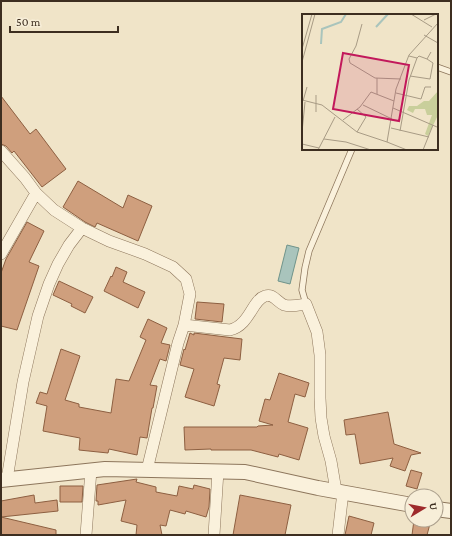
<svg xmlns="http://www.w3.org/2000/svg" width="452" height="536" viewBox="0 0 452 536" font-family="'Crimson Pro',serif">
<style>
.water{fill:#a9c4bc;stroke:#6f938a}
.building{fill:#cf9f7d;stroke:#8d5f41}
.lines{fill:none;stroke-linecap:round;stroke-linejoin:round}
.service-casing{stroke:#8d765c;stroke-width:7}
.minor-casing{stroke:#8d765c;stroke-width:12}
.tertiary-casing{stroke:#8d765c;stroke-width:16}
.service{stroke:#faf1dc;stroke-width:5.5}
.minor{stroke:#faf1dc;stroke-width:11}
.tertiary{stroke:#faf1dc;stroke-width:14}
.inset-river{fill:none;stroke:#a9c4bc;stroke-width:2}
.inset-road{fill:none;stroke:#a89b85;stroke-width:1}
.view{fill:#c2185b;fill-opacity:0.15;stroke:#c2185b;stroke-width:2}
.inset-edge{fill:none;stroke:#3d2e20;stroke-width:2}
</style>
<rect width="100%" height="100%" fill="#f0e4c8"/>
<!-- water -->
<path class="water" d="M287,245l12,3 -9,36 -12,-3z"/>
<!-- building -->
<path class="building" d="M1,96l29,38 6,-5 30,40 -24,18 -28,-36 -2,2 -6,-7 -5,-2z
M78,181l45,27 5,-13 24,11 -14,35 -41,-18 -2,4 -10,-5 -22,-15z
M27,222l17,9 -15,31 10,4 -22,64 -16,-4v-53l5,-14z
M116,267l11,5 -4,10 22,10 -7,16 -34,-17 7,-15 1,1z
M59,281l34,16 -8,16 -14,-7 1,-2 -19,-9z
M197,302l27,2 -2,18 -27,-3z
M148,319l19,9 -6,15 9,2 -4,16 -6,-2 -10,26 7,1 -4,22h-1l-5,30 -7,-1 -3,18 -28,-6 -1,4 -29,-3 1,-12 -37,-7 4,-25 -11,-3 4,-11 7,2 14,-45 19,7 -15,44 14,4v3l32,6 5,-34 13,2 17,-41 -6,-3z
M190,333l4,2v-2l48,6 -2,21 -16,-2 -7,26 3,1 -6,21 -29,-9 9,-28 -14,-4 4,-16 1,1z
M279,373l30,10 -4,14 -10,-3 -7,28 20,6 -9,32 -20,-6 -1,3 -27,-7h-40v-1l-26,1 -1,-23h73l1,-1 15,-1 -14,-4 6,-22 5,1z
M388,412l6,32 27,9 -10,2 -6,16 -15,-5 3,-8 -33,6 -5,-30 -9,1 -2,-15z
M411,470l11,3 -5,16 -11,-3z
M137,479l-1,3 20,5v5l21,4 2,-10 14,3 1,-4 16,4 -1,18 -3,10 -20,-6 -1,3 -15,-4 -4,16 -6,-1 2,10h-26l1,-10 -16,-4 5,-21 -28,5v-4h-2l1,-16z
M60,486h23l-1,16h-22z
M34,495l1,8 22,-3 1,11 -57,6v-16z
M240,495l51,10 -6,30h-52z
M349,516l25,7 -3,12h-26z
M1,517l55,13v5h-55z
M414,520h17l-4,15h-15z"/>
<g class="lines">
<defs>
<path id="service" d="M437,67l14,5
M306,304l-4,-14 3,-22 4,-17 43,-102"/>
<path id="minor" d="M1,151l24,27 11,15 18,17 28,18 27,13 36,13 28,13 13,12 4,15 -6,31 -6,18 -31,127
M1,254l35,-61
M184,325l46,5c20,-5 22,-30 35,-34 8,-3 12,6 19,9 7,2 15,0 22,-1l11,28 3,23v43l1,20 3,18 7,25 5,30
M7,479l16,-97 15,-66 11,-32 9,-20 11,-19 13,-17
M86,535l5,-65
M214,535l4,-64
M338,535l5,-43"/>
<path id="tertiary" d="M1,480l104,-11 140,3 73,16 94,17
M436,509l15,2"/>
</defs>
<!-- service casing -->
<use href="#service" class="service-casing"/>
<!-- minor casing -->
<use href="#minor" class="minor-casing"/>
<!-- tertiary casing -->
<use href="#tertiary" class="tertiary-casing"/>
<!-- service -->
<use href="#service" class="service"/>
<!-- minor -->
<use href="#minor" class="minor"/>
<!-- tertiary -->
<use href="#tertiary" class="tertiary"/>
</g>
<!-- overview -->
<g transform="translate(302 14)">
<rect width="136" height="136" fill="#f0e4c8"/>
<path d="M136,77v24l-10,21 -3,-2 7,-19h-5l-2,-6h-10l-2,4 -6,-3 2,-4h8l7,-5h5z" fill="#c9cf9b"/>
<path class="inset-river" d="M74,13l12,-13M19,30l1,-15 19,-7 5,-8"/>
<path class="inset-road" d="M109,0l21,13M122,6l12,-6M60,10l-6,22 -7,13 1,4 25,15 26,1M122,21l14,8M0,35l10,-35M107,42l8,2 2,-2 8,3 4,-7M0,48l13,-48M108,62l20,3 3,-16 -6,-4M94,79l25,6 4,-12h6M75,80v-16M0,86l20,5 35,27 30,10 9,-53 13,-34 29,-32M1,87l4,-14M61,91l29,14M91,94l44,19M14,98v-17M41,106l17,-13 11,-15 23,9M89,114l38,9M98,117l9,-51 8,-22M0,118l3,-30M55,118l9,-15 -9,-8M22,125l22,3 25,8M85,128l20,8M0,130l17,4M16,136l17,-33M121,136l10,-25"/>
<path class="view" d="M41,39l66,12 -10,56 -66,-12z"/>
<rect width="136" height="136" class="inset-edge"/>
</g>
<!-- border -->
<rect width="452" height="536" fill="none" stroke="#3d2e20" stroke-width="4"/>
<!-- north arrow -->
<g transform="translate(424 508) rotate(80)"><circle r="19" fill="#f7eed8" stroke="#ada18e"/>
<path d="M0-3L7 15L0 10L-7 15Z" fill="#9e2a2b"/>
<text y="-6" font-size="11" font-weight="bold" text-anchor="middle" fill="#3d2e20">U</text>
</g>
<!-- scale -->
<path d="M10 26v6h108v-6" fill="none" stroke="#3d2e20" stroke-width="2"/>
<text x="16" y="26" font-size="12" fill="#3d2e20" stroke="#f7eed8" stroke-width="3" paint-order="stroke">50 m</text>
</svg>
